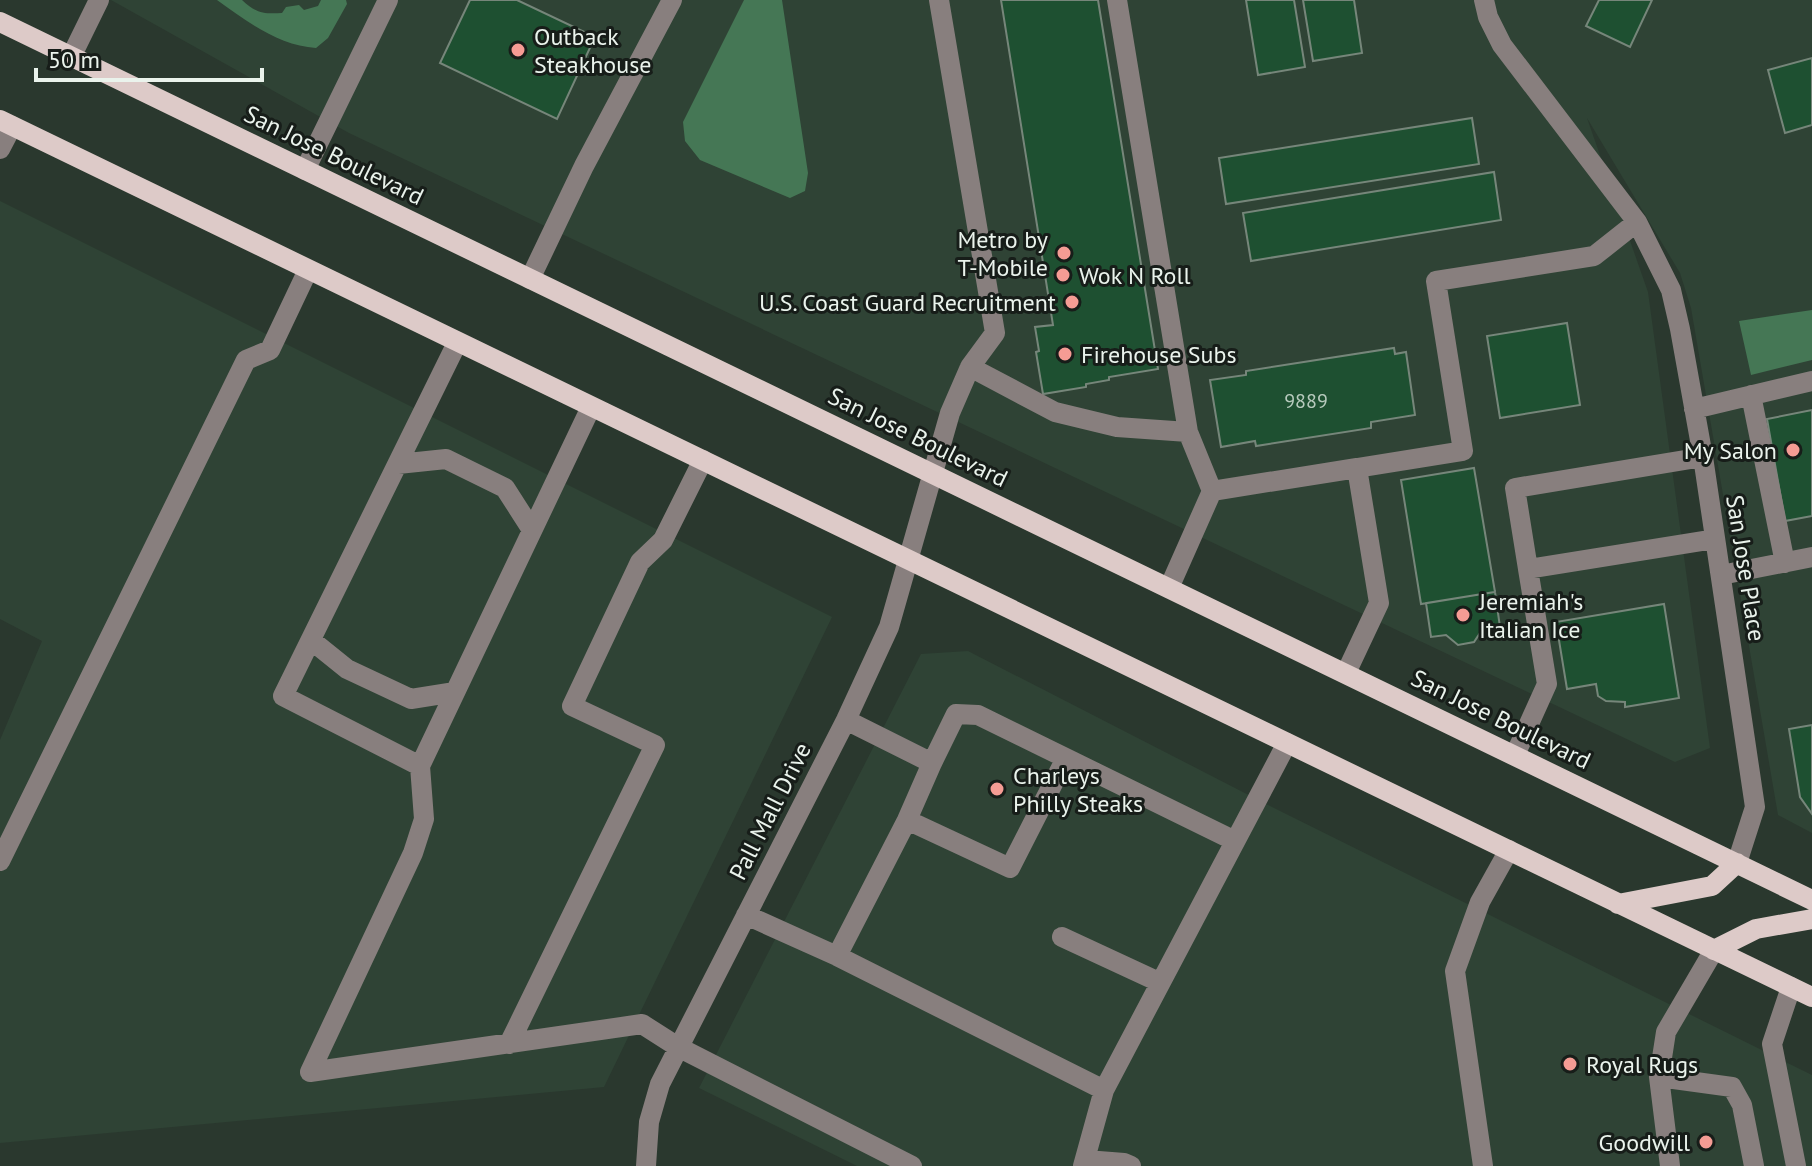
<svg xmlns="http://www.w3.org/2000/svg" width="1812" height="1166" viewBox="0 0 1812 1166" font-family="'PT Sans',sans-serif">
<style>
.built{fill:#2f4335}
.water{fill:#457755}
.building{fill:#1e5031;stroke:#76867a;stroke-width:2}
.lines{fill:none;stroke-linecap:round;stroke-linejoin:round}
.minor{stroke:#887f7e;stroke-width:20}
.major{stroke:#ddcac8;stroke-width:20}
.poi-dot{fill:#f59c94;stroke:#171d19;stroke-width:3}
.labels{text-anchor:middle;dominant-baseline:central;stroke-width:6;stroke-linejoin:round;paint-order:stroke}
.number-label{font-size:20px;fill:#b7cabd}
.poi-label{font-size:24px;fill:#eaf3ec;stroke:#171d19;text-anchor:start}
.street-label{font-size:24px;fill:#eaf3ec;stroke:#171d19}
</style>
<rect width="100%" height="100%" fill="#2a382e"/>
<!-- built -->
<path class="built" d="M111,0h1701v833l-34,-18 -87,-507 -11,-35 -93,-155 61,174 62,456 -35,14 -1326,-629z
M0,201l832,416 -228,470 -604,56v-403l42,-99 -42,-22z
M968,651l310,159 534,265v91h-955l-158,-78 222,-434z"/>
<!-- water -->
<path class="water" d="M217,0h25c14,13 21,14 40,13l4,-6 13,-2 5,5 14,-4 3,-6h25l1,4 -19,34 -12,10c-37,-2 -70,-27 -99,-48z
M744,0h38l26,173 -3,18 -15,7 -90,-38 -15,-19 -2,-19z
M1812,310v50l-61,15 -12,-54z"/>
<!-- building -->
<path class="building" d="M470,0h47l78,37 -38,82 -117,-56z
M1001,0h97l60,369 -49,8v3l-23,4v3l-43,7 -7,-42 3,-1 -4,-24 18,-2z
M1246,0h48l11,67 -47,8z
M1303,0h51l8,53 -49,8z
M1599,0h53l-22,47 -44,-21z
M1812,58v67l-27,8 -17,-63z
M1472,118l7,46 -253,40 -7,-46z
M1494,172l7,48 -250,41 -8,-48z
M1567,323l13,82 -80,13 -13,-82z
M1394,348l1,6 11,-2 9,63 -44,7v6l-115,18 -1,-5 -34,6 -11,-67 36,-5v-4z
M1812,410v106l-27,5 -18,-102z
M1474,468l21,124 -74,12 -20,-124z
M1495,592l5,35 -18,3 -8,12 -16,3 -12,-10 -15,2 -5,-34z
M1664,604l15,94 -54,9v-5l-19,-1 -8,-5 -2,-12 -29,5 -11,-67z
M1812,725v89l-12,-17 -11,-68z"/>
<g class="lines">
<!-- minor -->
<path class="minor" d="M939,0l56,333 -25,34
M1117,0l71,432
M1484,0l4,17 14,28 135,177 34,68 9,39 23,128 52,350 -18,56
M71,57l28,-57
M0,149l12,-23
M305,170l83,-170
M530,279l54,-113 88,-166
M457,343l-174,353 137,70 171,-359
M1751,395l34,168
M1694,409l118,-28
M1703,457l-188,31 13,81 187,-30
M398,464l48,-5 59,29 27,42
M1721,575l91,-18
M1169,588l43,-97 145,-23
M311,640l36,29 64,30 44,-7
M1346,673l33,-70 -22,-135 106,-17 -27,-170 158,-25 43,-34
M1515,755l32,-71 -19,-115
M932,763l24,-49 22,1 257,126
M420,766l4,53 -11,34 -103,219 332,-48 36,23 234,119
M907,820l103,48 55,-108
M0,861l246,-501 24,-10 38,-80
M746,915l91,41 267,134 183,-347
M1062,937l97,45
M837,956l70,-136 25,-57 -86,-43
M1791,987l-19,57 24,122
M509,1044l146,-299 -83,-39 68,-144 23,-22 40,-80
M1659,1077l73,10 10,18 12,61
M1086,1160l38,3 7,3
M646,1166l3,-44 11,-38 186,-364 43,-93 61,-214 20,-46 85,45 62,15 71,5 24,59
M1083,1166l21,-76
M1483,1166l-28,-195 25,-69 29,-52
M1670,1166l-11,-89 7,-45 48,-82"/>
<!-- major -->
<path class="major" d="M0,22l1812,878
M0,120l1812,877
M1618,904l94,-18 25,-23
M1714,950l42,-21 56,-10"/>
</g>
<!-- markers -->
<g class="poi-dot">
<circle cx="518" cy="50" r="8"/>
<circle cx="1064" cy="253" r="8"/>
<circle cx="1063" cy="275" r="8"/>
<circle cx="1072" cy="302" r="8"/>
<circle cx="1065" cy="354" r="8"/>
<circle cx="1793" cy="450" r="8"/>
<circle cx="1463" cy="615" r="8"/>
<circle cx="997" cy="789" r="8"/>
<circle cx="1570" cy="1064" r="8"/>
<circle cx="1706" cy="1142" r="8"/>
</g>
<g class="labels">
<!-- number labels -->
<g class="number-label">
<text x="1306" y="401">9889</text>
</g>
<!-- poi labels -->
<g class="poi-label">
<text x="534" y="36">Outback<tspan x="534" dy="28">Steakhouse</tspan></text>
<text x="1048" y="239" text-anchor="end">Metro by<tspan x="1048" dy="28">T-Mobile</tspan></text>
<text x="1079" y="275">Wok N Roll</text>
<text x="1056" y="302" text-anchor="end">U.S. Coast Guard Recruitment</text>
<text x="1081" y="354">Firehouse Subs</text>
<text x="1777" y="450" text-anchor="end">My Salon</text>
<text x="1479" y="601">Jeremiah's<tspan x="1479" dy="28">Italian Ice</tspan></text>
<text x="1013" y="775">Charleys<tspan x="1013" dy="28">Philly Steaks</tspan></text>
<text x="1586" y="1064">Royal Rugs</text>
<text x="1690" y="1142" text-anchor="end">Goodwill</text>
</g>
<!-- street labels -->
<g class="street-label">
<text transform="translate(334 155) rotate(26)">San Jose Boulevard</text>
<text transform="translate(918 437) rotate(26)">San Jose Boulevard</text>
<text transform="translate(1746 568) rotate(81)">San Jose Place</text>
<text transform="translate(1501 719) rotate(26)">San Jose Boulevard</text>
<text transform="translate(770 811) rotate(-63)">Pall Mall Drive</text>
</g>
</g>
<!-- scale -->
<path d="M36 68v12h226v-12" fill="none" stroke="#eaf3ec" stroke-width="4"/>
<text x="48" y="68" font-size="24" fill="#eaf3ec" stroke="#171d19" stroke-width="6" paint-order="stroke">50 m</text>
</svg>
